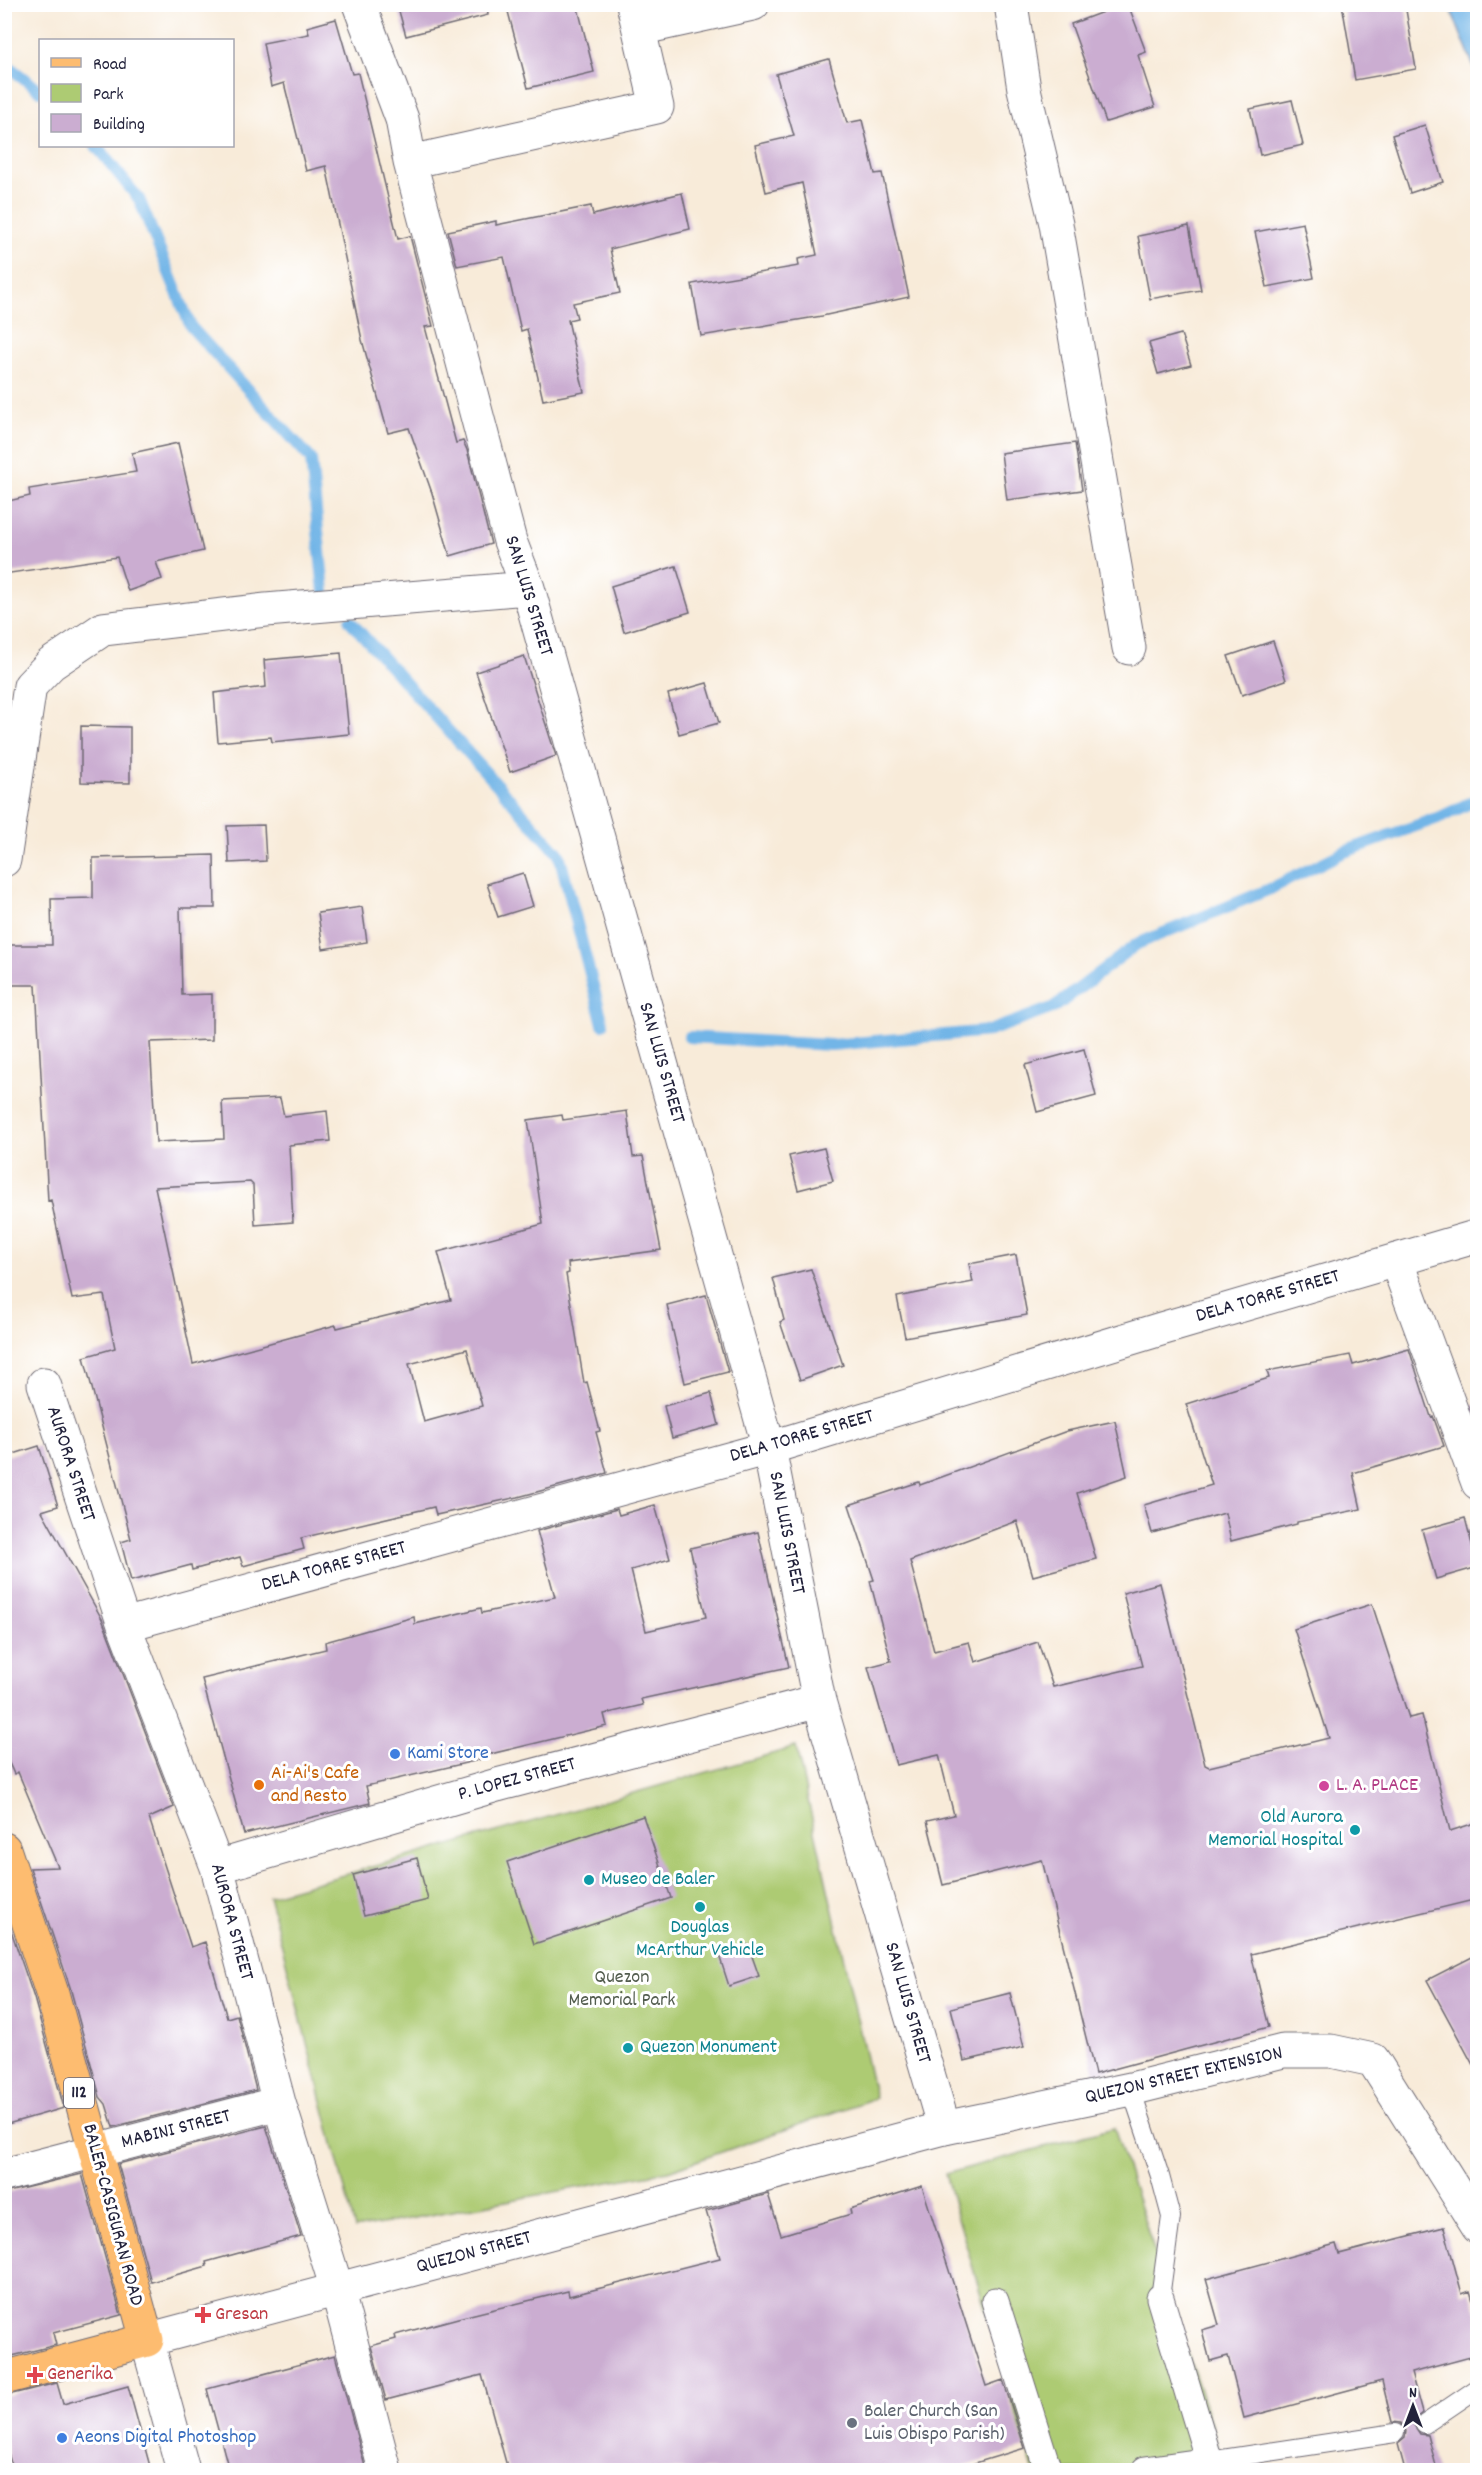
<svg xmlns="http://www.w3.org/2000/svg" width="1482" height="2475" viewBox="0 0 1482 2475" font-family="Dekko,sans-serif">
<style>
.green{fill:#adcb73;stroke:#687657;stroke-width:1.5}
.water{fill:#72b5e7;stroke:#4a6c91;stroke-width:1.5}
.lines{fill:none;stroke-linecap:round;stroke-linejoin:round}
.stream{stroke:#72b5e7;stroke-width:12}
.building{fill:#cbadd1;fill-rule:evenodd}
.service-casing{stroke:#6d6872;stroke-width:20}
.pedestrian-casing{stroke:#6d6872;stroke-width:29}
.minor-casing{stroke:#6d6872;stroke-width:35}
.tertiary-casing{stroke:#6d6872;stroke-width:35}
.primary-casing{stroke:#6d6872;stroke-width:35}
.service{stroke:#fff;stroke-width:18}
.pedestrian{stroke:#fff;stroke-width:27}
.minor{stroke:#fff;stroke-width:33}
.tertiary{stroke:#fff;stroke-width:33}
.primary{stroke:#fdbc70;stroke-width:33}
.shop-dot{fill:#3f7fe0;stroke:#fff;stroke-width:2}
.food-dot{fill:#e8710a;stroke:#fff;stroke-width:2}
.hotel-dot{fill:#d1479c;stroke:#fff;stroke-width:2}
.culture-dot{fill:#0f9aa8;stroke:#fff;stroke-width:2}
.health-dot{fill:#e0444e;stroke:#fff;stroke-width:2}
.worship-dot{fill:#6b7280;stroke:#fff;stroke-width:2}
.labels{text-anchor:middle;dominant-baseline:central;stroke-width:6;stroke-linejoin:round;paint-order:stroke}
.shield{fill:#fff;stroke:#646476;stroke-width:1.5}
.shield-label{font-size:18px;font-weight:bold;fill:#22223b}
.street-label{font-size:20px;fill:#22223b;stroke:#fff}
.shop-label{font-size:20px;fill:#366cbe;stroke:#fff;text-anchor:start}
.food-label{font-size:20px;fill:#c56008;stroke:#fff;text-anchor:start}
.hotel-label{font-size:20px;fill:#b23c85;stroke:#fff;text-anchor:start}
.culture-label{font-size:20px;fill:#0d838f;stroke:#fff;text-anchor:start}
.park-label{font-size:20px;fill:#535d4f;stroke:#fff}
.health-label{font-size:20px;fill:#be3a42;stroke:#fff;text-anchor:start}
.worship-label{font-size:20px;fill:#5b616d;stroke:#fff;text-anchor:start}
</style>
<rect width="100%" height="100%" fill="#fff"/>
<filter id="ink" filterUnits="userSpaceOnUse"><feTurbulence type="fractalNoise" baseFrequency=".0167" numOctaves="2"/><feDisplacementMap in="SourceGraphic" scale="12" xChannelSelector="R" yChannelSelector="G"/><feConvolveMatrix kernelMatrix="1 2 1 2 8 2 1 2 1" color-interpolation-filters="sRGB"/></filter>
<filter id="wash" filterUnits="userSpaceOnUse"><feTurbulence type="fractalNoise" baseFrequency=".008" numOctaves="4" result="noise"/><feDisplacementMap in="SourceGraphic" scale="24" xChannelSelector="R" yChannelSelector="G"/><feGaussianBlur stdDeviation="1.35" result="paint"/><feColorMatrix in="noise" values="0 0 0 0 0 0 0 0 0 0 0 0 0 0 0 0 0 1.4 0 .05"/><feComposite in="paint" operator="in"/></filter>
<g filter="url(#wash)">
<rect width="100%" height="100%" fill="#f8ebd9"/>
<!-- green -->
<path class="green" d="M796,1747l79,351 -207,73 -313,58 -86,-333z
M1114,2128l112,342h-193l-88,-296z"/>
<!-- water -->
<path class="water" d="M1449,5h28v70z"/>
<g class="lines">
<!-- stream -->
<path class="stream" d="M4,63l36,28
M96,146l43,53 52,128 120,132 13,133
M350,621l209,233 44,170
M689,1037l142,8 158,-14 66,-24 82,-63 133,-55 74,-37 99,-36 35,-17"/>
</g>
<g id="blocks">
<!-- building -->
<path class="building" d="M397,4h90l1,11 -82,21z
M506,4h71l17,68 -66,16z
M1124,4h4l18,48 -8,3 17,52 -49,15 -35,-98z
M1342,4h63l11,65 -61,11z
M336,19l16,55 6,-1 40,166 12,-3 23,90 -8,1 31,116 7,-2 4,9 24,94 -41,12 -18,-63 -23,-65 -21,5 -26,-93 -36,-174 -20,5 -22,-88 -13,4 -8,-44 46,-9 -2,-7z
M829,59l18,64 15,-3 13,54 7,-1 27,124 -87,19 -121,20 -9,-52 107,-18 -1,-7 19,-4 -15,-72 -36,9 -11,-47 39,-9 -18,-62z
M1292,100l11,45 -43,10 -10,-46z
M1425,125l18,57 -33,11 -18,-58z
M682,193l8,36 -80,20 10,44 -47,10 4,15 -9,2 16,72 -41,8 -16,-71 -6,2 -17,-74 -47,9 -9,-35 48,-10v4l95,-19 2,9z
M1303,223l11,55 -47,9 -12,-55z
M1189,226l12,64 -51,9 -12,-63z
M1181,334l10,31 -33,9 -9,-31z
M178,443l25,108 -47,11 6,17 -34,12 -11,-34 -113,17v-72l26,-6 -1,-7 107,-17 -4,-19z
M1075,443l7,47 -75,10 -6,-47z
M676,566l14,46 -66,20 -13,-46z
M1273,641l13,39 -44,15 -14,-39z
M341,653l8,81 -77,8 -1,-5 -53,5 -4,-49 52,-6 -2,-27z
M524,656l32,100 -46,16 -34,-100z
M707,683l12,40 -40,11 -11,-40z
M81,726l49,1v56l-49,-1z
M264,825l2,36 -37,2 -2,-37z
M214,855l1,53h-35l2,87 30,-1v46l-62,2 6,100 68,-3 -2,-38 58,-3 4,18 43,-5 3,30 -41,4 4,77 -38,3 -2,-40 -3,-3 -95,5 38,177 143,-39 1,3 114,-28 -13,-48 105,-28 -15,-104 34,-5 1,5 64,-9 6,46 10,-1 18,94 -93,13 1,10 -3,1 18,109 3,-1 13,49 -4,1 11,41 -89,24 -82,18 -2,-8 -133,31 3,11 -61,17 -3,-9 -48,13 -1,-5 -60,16 -10,-39 10,-3 -47,-182 31,-9 -11,-53 -32,4 -21,-99 -3,1 -12,-216h-32v-40h48l-1,-46 42,-1v-40zM467,1349l15,57 -58,16 -15,-58z
M523,873l10,33 -35,11 -11,-33z
M362,907l5,35 -44,7 -5,-36z
M1084,1049l12,47 -59,16 -12,-47z
M824,1148l9,33 -35,9 -9,-34z
M1016,1255l11,60 -122,22 -8,-40 76,-15 -4,-18z
M811,1269l32,96 -43,15 -20,-58 4,-2 -11,-42z
M706,1295l22,77 -43,11 -18,-78z
M1409,1349l22,68 2,-1 11,30 -91,27 8,36 -64,13v2l-66,17 -6,-28 -73,20 -8,-28 68,-20 -26,-81 83,-26 -2,-7 83,-16 3,10z
M711,1393l8,32 -47,13 -8,-32z
M1478,1403v24l-8,-21z
M1115,1421l12,55 -50,17 19,66 -63,17 -16,-55 -107,40 24,90 35,-9 6,20 63,-20 15,45 89,-21 -19,-73 37,-10 45,182 4,2 120,-29 -35,-109 78,-25 37,114 13,-3 28,116 28,-9v77l-227,55 18,73 -174,47 -53,-214 -99,25 -16,-64 27,-6 -15,-60 -43,10 -28,-98 23,-6 -21,-80 4,-1 -25,-75 70,-23 1,3 147,-54z
M39,1446l19,60 -16,5 60,108 72,188 -25,11 42,129 14,-5 22,76 10,-3 19,75 -143,37 -7,-23 -6,-7 -30,-110 -40,-119 28,-1 -40,-95 -4,2 -10,-22v-295z
M655,1505l15,54 -39,11 15,61 60,-14 -16,-69 68,-16 31,135 -148,32 2,6 -39,9 3,12 -129,31 1,3 -113,26 4,17 -126,31 -42,-155 124,-30 -1,-7 89,-25 1,7 66,-16 1,5 73,-16 -18,-66 80,-22 2,6z
M1465,1518l13,49 -42,12 -14,-49z
M643,1816l28,82 -137,46 -27,-82z
M417,1858l11,42 -64,16 -11,-41z
M4,1910l30,88 30,110 -60,17z
M748,1945l11,31 -30,10 -10,-31z
M1478,1954v120l-51,-94z
M1010,1993l14,54 -60,14 -13,-53z
M266,2126l35,110 -95,26 1,4 -56,16 -33,-118z
M82,2174l39,141 -68,18 3,12 -52,13v-165z
M922,2186l64,200 17,-6 22,68 -73,22h-444l-26,-95 -96,25 -15,-54 25,-7 -1,-4 63,-17 110,-27 1,5 151,-38 -14,-47 62,-17 13,41 70,-21 -1,-5z
M1444,2227l18,67 8,-3 8,27v37l-67,18 11,40 -7,6 -1,6 6,9 8,1 9,35h-32l-7,-26 7,-6 1,-7 -6,-8 -8,-1 -10,-41 -138,37 -16,-62 -18,5 -8,-31 17,-5 -13,-46 130,-35 3,10z
M335,2355l31,115h-137l-22,-81z
M57,2383l6,21 65,-18 23,84h-138l-9,-31v-43z"/>
</g>
</g>
<g filter="url(#ink)">
<use href="#blocks" fill-opacity="0" stroke="#6d6872" stroke-width="1.5"/>
<g class="lines">
<defs>
<path id="service" d="M1131,2089l29,87 11,41 -11,81
M1425,2424l53,-36
M1209,2461l186,-28"/>
<path id="pedestrian" d="M995,2301l53,169
M1145,2470l64,-9 -49,-163"/>
<path id="minor" d="M359,4l43,115 8,43 100,379 18,47 241,860 50,253 125,427
M1011,4l13,85 32,135 73,424
M639,29l114,-25
M410,162l247,-55 -24,-103
M4,860l26,-174 21,-22 52,-35 163,-19 262,-22
M1396,1260l82,223
M44,1384l80,241 93,242 62,236 58,186 48,181
M124,1625l645,-177 392,-119 317,-93
M217,1867l280,-82 322,-84
M4,2175l275,-72
M147,2340l36,130"/>
<path id="tertiary" d="M147,2340l797,-212 187,-39 152,-38h48l42,9 105,167"/>
<path id="primary" d="M4,1849l48,144 95,347 -143,38"/>
</defs>
<!-- service casing -->
<use href="#service" class="service-casing"/>
<!-- pedestrian casing -->
<use href="#pedestrian" class="pedestrian-casing"/>
<!-- minor casing -->
<use href="#minor" class="minor-casing"/>
<!-- tertiary casing -->
<use href="#tertiary" class="tertiary-casing"/>
<!-- primary casing -->
<use href="#primary" class="primary-casing"/>
<!-- service -->
<use href="#service" class="service"/>
<!-- pedestrian -->
<use href="#pedestrian" class="pedestrian"/>
<!-- minor -->
<use href="#minor" class="minor"/>
<!-- tertiary -->
<use href="#tertiary" class="tertiary"/>
<!-- primary -->
<use href="#primary" class="primary"/>
</g>
</g>
<!-- markers -->
<g class="shop-dot">
<circle cx="395" cy="1754" r="6"/>
<circle cx="62" cy="2438" r="6"/>
</g>
<circle class="food-dot" cx="259" cy="1785" r="6"/>
<circle class="hotel-dot" cx="1324" cy="1786" r="6"/>
<g class="culture-dot">
<circle cx="1355" cy="1830" r="6"/>
<circle cx="589" cy="1880" r="6"/>
<circle cx="700" cy="1907" r="6"/>
<circle cx="628" cy="2048" r="6"/>
</g>
<g class="health-dot">
<path d="M200 2306h6v6h6v6h-6v6h-6v-6h-6v-6h6z"/>
<path d="M32 2366h6v6h6v6h-6v6h-6v-6h-6v-6h6z"/>
</g>
<circle class="worship-dot" cx="852" cy="2423" r="6"/>
<g class="labels">
<!-- shield labels -->
<rect class="shield" x="64" y="2078" width="30" height="30" rx="4.5"/>
<g class="shield-label">
<text x="79" y="2093">112</text>
</g>
<!-- street labels -->
<g class="street-label">
<text transform="translate(528 596) rotate(73)">SAN LUIS STREET</text>
<text transform="translate(661 1063) rotate(74)">SAN LUIS STREET</text>
<text transform="translate(1268 1297) rotate(-16)">DELA TORRE STREET</text>
<text transform="translate(802 1437) rotate(-16)">DELA TORRE STREET</text>
<text transform="translate(70 1464) rotate(72)">AURORA STREET</text>
<text transform="translate(786 1533) rotate(79)">SAN LUIS STREET</text>
<text transform="translate(334 1567) rotate(-15)">DELA TORRE STREET</text>
<text transform="translate(517 1780) rotate(-15)">P. LOPEZ STREET</text>
<text transform="translate(231 1922) rotate(75)">AURORA STREET</text>
<text transform="translate(907 2003) rotate(74)">SAN LUIS STREET</text>
<text transform="translate(1184 2076) rotate(-13)">QUEZON STREET EXTENSION</text>
<text transform="translate(176 2130) rotate(-14)">MABINI STREET</text>
<text transform="translate(112 2215) rotate(75)">BALER-CASIGURAN ROAD</text>
<text transform="translate(474 2253) rotate(-15)">QUEZON STREET</text>
</g>
<!-- shop labels -->
<g class="shop-label">
<text x="407" y="1754">Kami Store</text>
<text x="74" y="2438">Aeons Digital Photoshop</text>
</g>
<!-- food labels -->
<g class="food-label">
<text x="271" y="1774">Ai-Ai's Cafe<tspan x="271" dy="23">and Resto</tspan></text>
</g>
<!-- hotel labels -->
<g class="hotel-label">
<text x="1336" y="1786">L. A. PLACE</text>
</g>
<!-- culture labels -->
<g class="culture-label">
<text x="1343" y="1818" text-anchor="end">Old Aurora<tspan x="1343" dy="23">Memorial Hospital</tspan></text>
<text x="601" y="1880">Museo de Baler</text>
<text x="700" y="1928" text-anchor="middle">Douglas<tspan x="700" dy="23">McArthur Vehicle</tspan></text>
<text x="640" y="2048">Quezon Monument</text>
</g>
<!-- park labels -->
<g class="park-label">
<text x="622" y="1978">Quezon<tspan x="622" dy="23">Memorial Park</tspan></text>
</g>
<!-- health labels -->
<g class="health-label">
<text x="215" y="2315">Gresan</text>
<text x="47" y="2375">Generika</text>
</g>
<!-- worship labels -->
<g class="worship-label">
<text x="864" y="2412">Baler Church (San<tspan x="864" dy="23">Luis Obispo Parish)</tspan></text>
</g>
</g>
<!-- margin -->
<rect width="1482" height="2475" fill="none" stroke="#fff" stroke-width="24"/>
<!-- legend -->
<rect x="39" y="39" width="195" height="108" fill="#ffffff" stroke="#a7a7b1" stroke-width="1.5"/>
<rect x="51" y="58" width="30" height="9" fill="#fdbc70" stroke="#a7a7b1" stroke-width="1.5"/>
<text x="93" y="69" font-size="18" fill="#22223b">Road</text>
<rect x="51" y="84" width="30" height="18" fill="#adcb73" stroke="#a7a7b1" stroke-width="1.5"/>
<text x="93" y="99" font-size="18" fill="#22223b">Park</text>
<rect x="51" y="114" width="30" height="18" fill="#cbadd1" stroke="#a7a7b1" stroke-width="1.5"/>
<text x="93" y="129" font-size="18" fill="#22223b">Building</text>
<!-- north arrow -->
<g transform="translate(1413 2406)" stroke="#ffffff" stroke-width="4.5" paint-order="stroke">
<path d="M0-4.5L10 22L0 15L-10 22Z" fill="#22223b"/>
<text y="-9" font-size="16" font-weight="bold" text-anchor="middle" fill="#22223b">N</text>
</g>
</svg>
